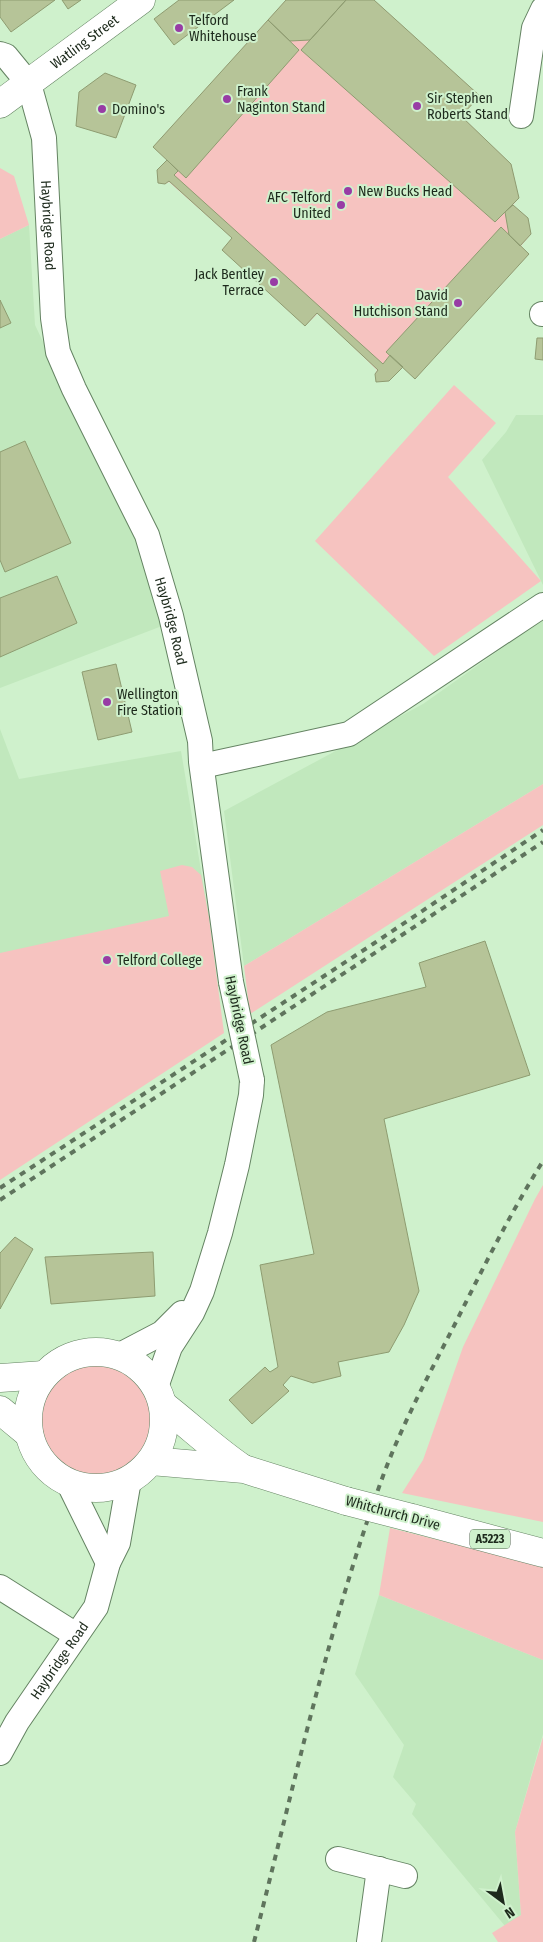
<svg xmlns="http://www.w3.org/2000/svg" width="543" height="1942" viewBox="0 0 543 1942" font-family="'Fira Sans Condensed',sans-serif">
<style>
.built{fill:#c1e8bd}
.green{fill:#f6c3c0}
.building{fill:#b6c498;stroke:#8e9c71}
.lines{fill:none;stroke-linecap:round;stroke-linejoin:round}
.minor-casing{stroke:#648362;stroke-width:26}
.major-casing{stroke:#648362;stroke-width:29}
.minor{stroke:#fff;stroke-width:24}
.major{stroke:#fff;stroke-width:28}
.rail{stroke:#5f745d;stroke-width:4;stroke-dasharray:6 6;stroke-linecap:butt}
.minor-bridge-casing{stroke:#648362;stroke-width:26;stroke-linecap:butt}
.major-bridge-casing{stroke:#648362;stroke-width:29;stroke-linecap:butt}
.minor-bridge{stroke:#fff;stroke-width:24}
.major-bridge{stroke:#fff;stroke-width:28}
.poi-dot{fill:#983ca5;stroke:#cff1cc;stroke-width:2}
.labels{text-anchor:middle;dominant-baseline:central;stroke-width:4;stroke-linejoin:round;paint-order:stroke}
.shield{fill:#cff1cc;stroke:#526651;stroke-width:1}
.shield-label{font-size:12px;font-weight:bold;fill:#1d2a1c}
.poi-label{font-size:14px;fill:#1d2a1c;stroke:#cff1cc;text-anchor:start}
.street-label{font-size:14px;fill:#1d2a1c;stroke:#cff1cc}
</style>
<rect width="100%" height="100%" fill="#cff1cc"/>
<!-- built -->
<path class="built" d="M29,225l6,100 108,226 19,75 -162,62v-449z
M516,415h27v170l-61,-125 24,-28z
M543,619v165l-299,182 -20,-155 199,-107z
M0,729l19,50 162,-28 28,167 -209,240z
M379,1595l164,65v74l-28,98 6,83 -16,11 -93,-112 4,-10 -23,-27 11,-32 -49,-71z"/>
<!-- green -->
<path class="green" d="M286,0h88l106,96 -19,20 50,48 8,34 -6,7 15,13 3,16 -10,12 8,8 -114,125 -12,-12 -14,14 -13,1 -1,-8 2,-4 -59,-57 -13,13 -83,-76 10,-12 -63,-56 -4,2 -7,-1 -1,-13 10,-10 -14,-13z
M0,168l14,8 15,49 -29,14z
M454,385l42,38 -48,54 93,104 -107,75 -119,-115z
M543,784v41l-293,189 -6,-48z
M182,865l10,2 9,8 8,43 15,115 -224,147v-227l169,-37 -9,-45z
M543,1185v337l-141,-29 21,-33 40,-113 72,-148z
M41 1421a56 56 0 1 1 112 0a56 56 0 1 1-112 0Z
M390,1528l153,38v94l-164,-65z
M543,1737v205h-45l-6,-9 29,-18 -6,-83z"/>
<!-- building -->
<path class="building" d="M0,0h55l-44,32 -11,-15z
M62,0h19l-13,9z
M179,0h55l-60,45 -20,-26z
M286,0h60l-36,40 -20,1 -22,-21z
M346,0h28l106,96 -19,20 50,48 8,34 -24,24 -194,-172z
M268,20l31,30 -113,128 -33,-31z
M105,73l31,12 -20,53 -40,-12 3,-34z
M167,160l11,11 -4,4 209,189 7,-9 13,12 -14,14 -13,1 -1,-8 3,-4 -61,-57 -12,13 -83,-76 10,-12 -63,-57 -4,3 -7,-1 -1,-13z
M513,205l15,13 3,16 -11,12 -11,-11 -4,-23z
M501,227l28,27 -114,125 -29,-27z
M0,300l11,23 -11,5z
M537,338h6v22l-8,-1z
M25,441l46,102 -66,29 -5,-12v-108z
M57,576l20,47 -77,34v-59z
M116,664l16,68 -34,8 -16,-68z
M485,941l45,134 -146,44 35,172 -15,34 -15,27 -51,10 3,14 -28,7 -22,-7 -8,9 6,6 -37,33 -23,-24 36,-33 5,5 8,-5 -18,-102 54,-11 -43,-209 56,-33 99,-25 -7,-24z
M15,1237l18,12 -33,60v-56z
M153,1252l2,44 -104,8 -6,-47z"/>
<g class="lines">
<defs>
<g id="minor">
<path id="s1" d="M0,54l6,2 23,28 15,54 9,180 5,34 16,37 73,146 24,81 29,125 1,21 30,220"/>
<path d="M521,116l13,-88 9,-19"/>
<path d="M542,314h1"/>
<path d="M202,766l147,-32 194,-129"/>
<path d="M120,1355l42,-22 20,-20"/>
<path d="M156,1387l14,-40 22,-34 10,-22 18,-58 17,-68 14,-70 1,-15"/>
<path d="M68,1482l40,81"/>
<path d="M0,1587l76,48"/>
<path id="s2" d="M0,1753l17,-31 79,-115 12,-44 10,-20 11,-63"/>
<path d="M338,1859l67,17"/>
<path d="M369,1942l10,-73"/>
</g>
<g id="major">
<path id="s3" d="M0,104l141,-104"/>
<circle cx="96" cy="1420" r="68"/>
<path d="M0,1378l44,-3"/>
<path d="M163,1405c27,21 51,44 79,63"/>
<path d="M0,1410l29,24"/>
<path d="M151,1461l93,8 102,32"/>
<path d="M412,1518l131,35"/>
</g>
</defs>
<!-- minor casing -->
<use href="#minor" class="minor-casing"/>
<!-- major casing -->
<use href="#major" class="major-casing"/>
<!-- minor -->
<use href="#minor" class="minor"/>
<!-- major -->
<use href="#major" class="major"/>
<!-- rail -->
<path class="rail" d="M0,1188l373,-244 170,-114
M0,1200l543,-358
M254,1942c40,-156 74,-315 129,-466 20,-54 48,-105 74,-156 27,-54 54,-108 86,-159"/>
<defs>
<path id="minor-bridge" d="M231,982l21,98"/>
<path id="major-bridge" d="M346,1501l66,17"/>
</defs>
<!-- minor-bridge casing -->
<use href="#minor-bridge" class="minor-bridge-casing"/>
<!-- major-bridge casing -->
<use href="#major-bridge" class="major-bridge-casing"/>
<!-- minor-bridge -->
<use href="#minor-bridge" class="minor-bridge"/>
<!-- major-bridge -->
<use href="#major-bridge" class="major-bridge"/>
</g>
<!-- markers -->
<g class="poi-dot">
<circle cx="179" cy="28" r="5"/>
<circle cx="227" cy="99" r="5"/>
<circle cx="417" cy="106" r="5"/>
<circle cx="102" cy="109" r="5"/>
<circle cx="348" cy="191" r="5"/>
<circle cx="341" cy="205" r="5"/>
<circle cx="274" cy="282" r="5"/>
<circle cx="458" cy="303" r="5"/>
<circle cx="107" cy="702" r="5"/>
<circle cx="107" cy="960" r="5"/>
</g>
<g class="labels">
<!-- shield labels -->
<rect class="shield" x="470" y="1529.5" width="40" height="19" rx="4"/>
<g class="shield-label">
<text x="490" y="1539">A5223</text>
</g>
<!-- poi labels -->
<g class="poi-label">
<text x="189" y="20">Telford<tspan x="189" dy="16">Whitehouse</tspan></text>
<text x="237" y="91">Frank<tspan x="237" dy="16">Naginton Stand</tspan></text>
<text x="427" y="98">Sir Stephen<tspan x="427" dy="16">Roberts Stand</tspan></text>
<text x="112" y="109">Domino's</text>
<text x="358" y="191">New Bucks Head</text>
<text x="331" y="197" text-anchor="end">AFC Telford<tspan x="331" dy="16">United</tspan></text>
<text x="264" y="274" text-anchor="end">Jack Bentley<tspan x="264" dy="16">Terrace</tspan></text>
<text x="448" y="295" text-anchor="end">David<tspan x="448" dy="16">Hutchison Stand</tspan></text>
<text x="117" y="694">Wellington<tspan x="117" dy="16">Fire Station</tspan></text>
<text x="117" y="960">Telford College</text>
</g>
<!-- street labels -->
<g class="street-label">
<text stroke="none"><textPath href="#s3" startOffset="105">Watling Street</textPath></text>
<text stroke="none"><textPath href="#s1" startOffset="186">Haybridge Road</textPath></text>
<text stroke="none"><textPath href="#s1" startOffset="606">Haybridge Road</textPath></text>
<text transform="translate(239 1020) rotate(78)">Haybridge Road</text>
<text transform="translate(393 1513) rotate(15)">Whitchurch Drive</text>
<text stroke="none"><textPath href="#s2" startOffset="110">Haybridge Road</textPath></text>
</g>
</g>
<!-- north arrow -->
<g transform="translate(503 1902) rotate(148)" stroke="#cff1cc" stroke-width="4" paint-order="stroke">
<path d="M0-4L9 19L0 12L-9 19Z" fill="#1d2a1c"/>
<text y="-8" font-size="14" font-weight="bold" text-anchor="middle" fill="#1d2a1c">N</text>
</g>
</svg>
